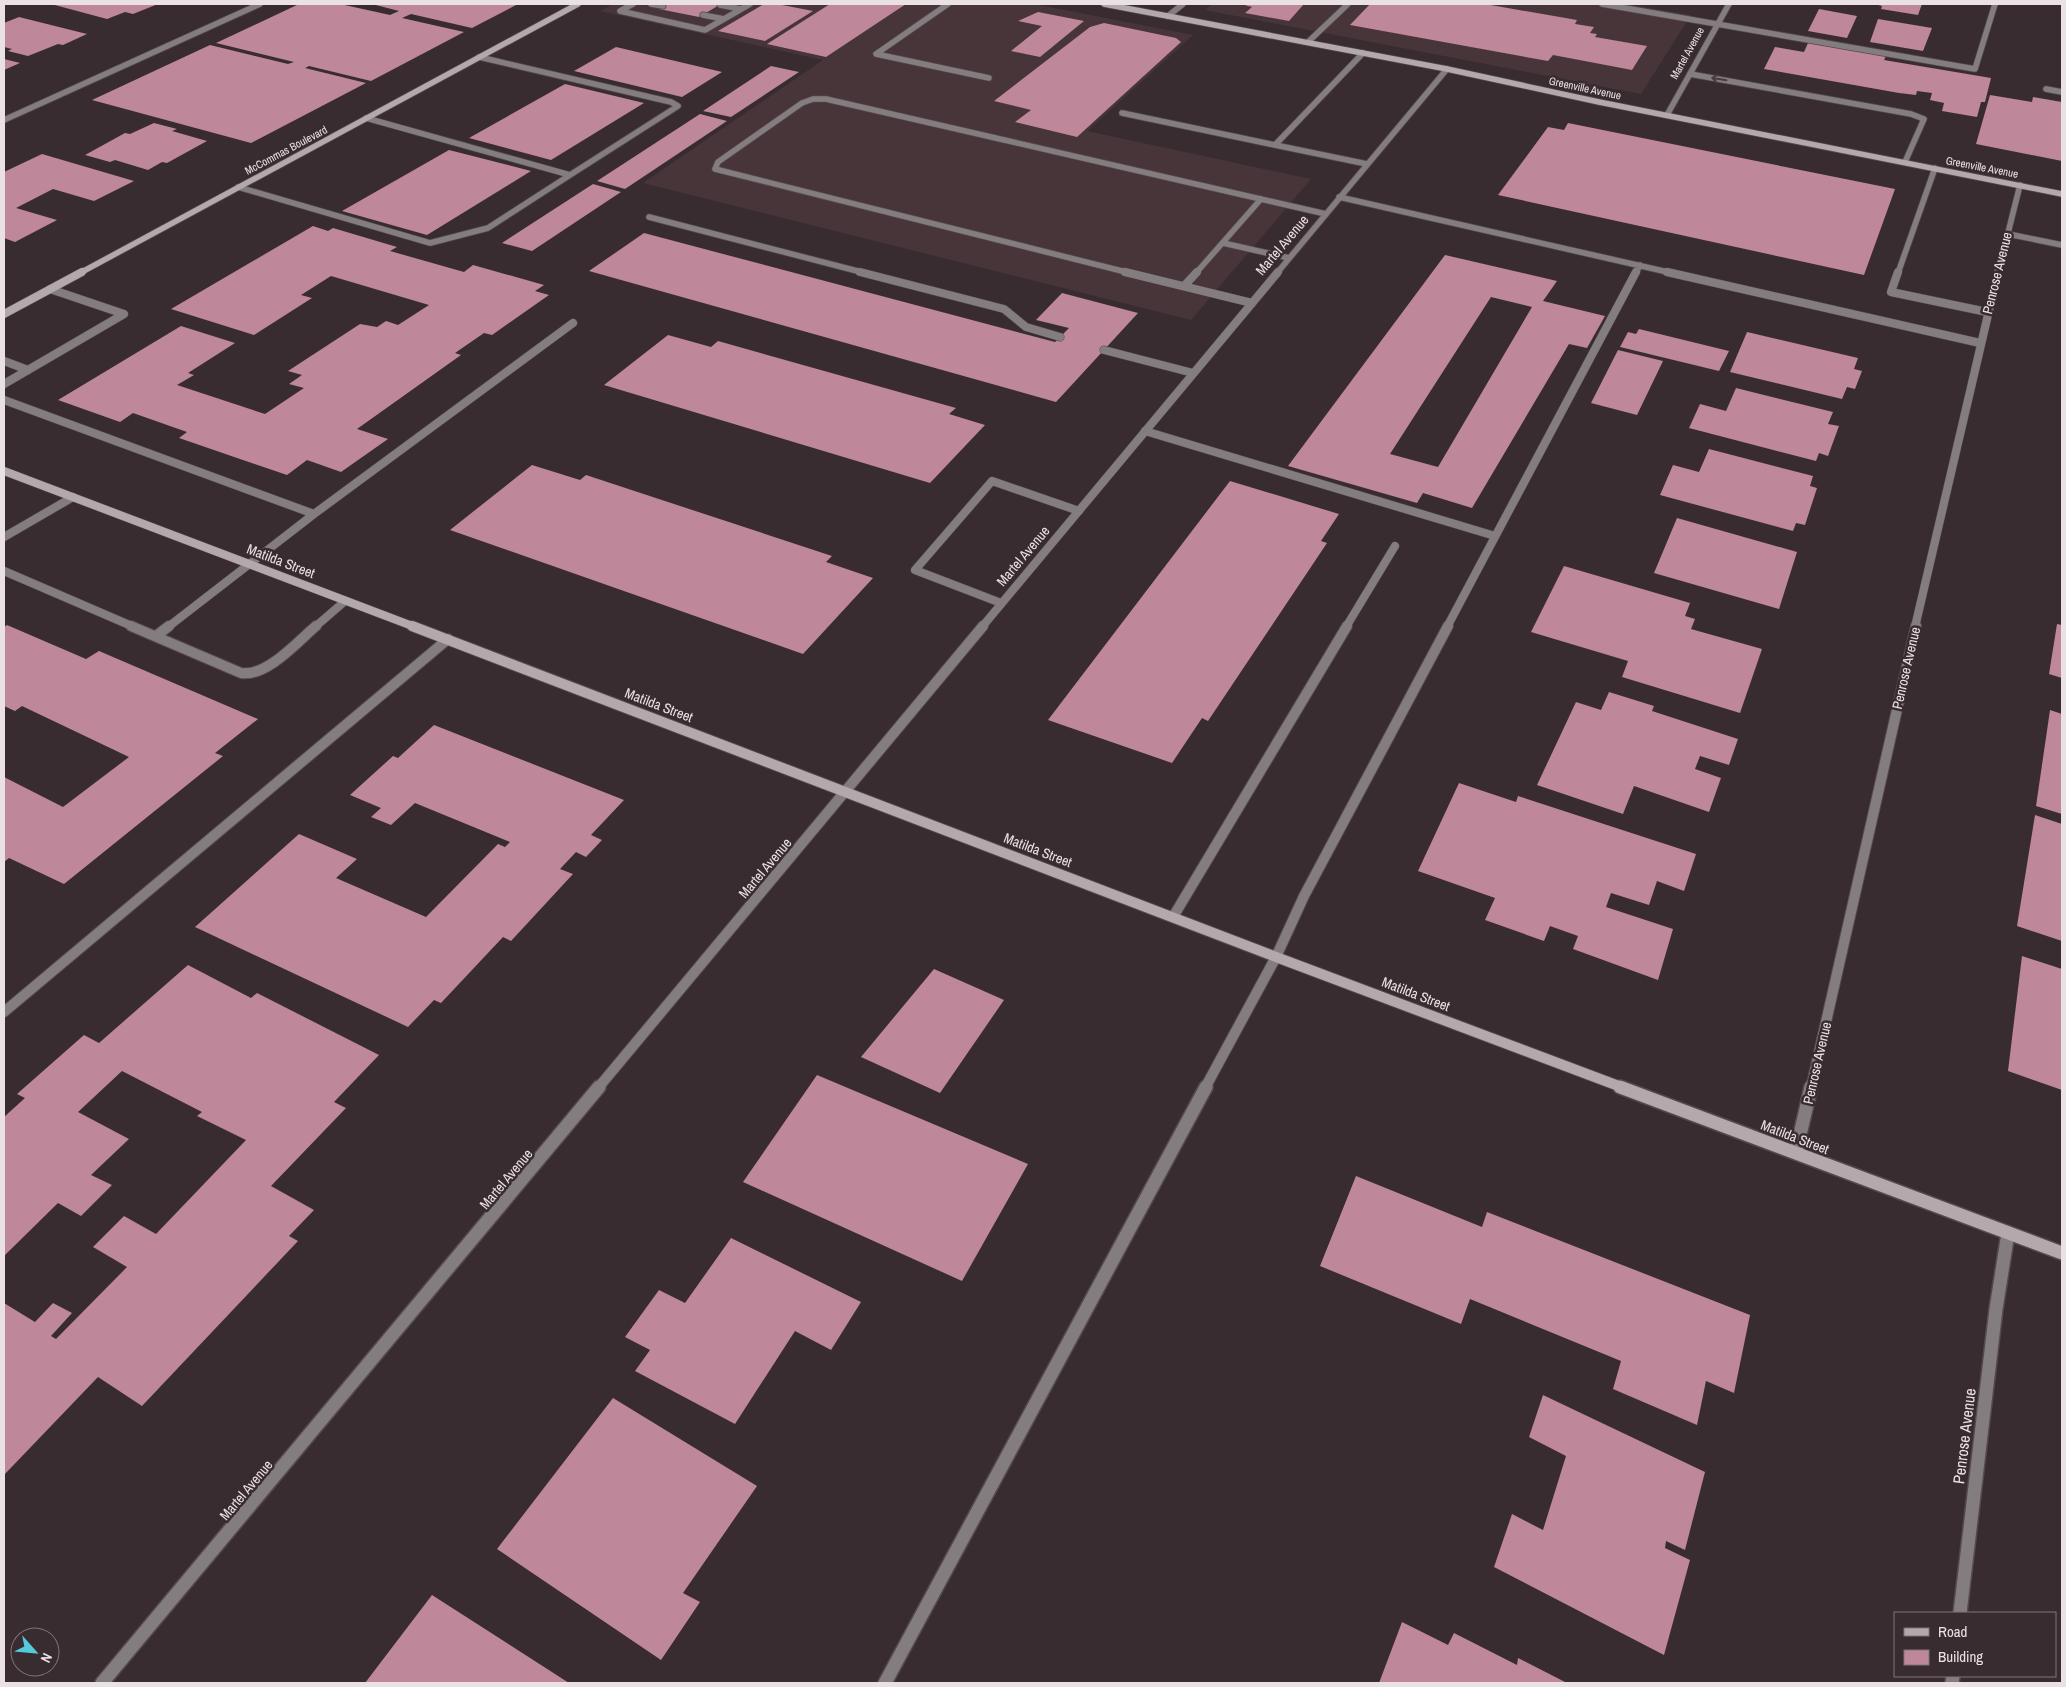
<svg xmlns="http://www.w3.org/2000/svg" width="2066" height="1687" viewBox="0 0 2066 1687" font-family="'Archivo Narrow',sans-serif">
<style>
.built{fill:#47353a}
.building{fill:#be879a;fill-rule:evenodd}
.lines{fill:none;stroke-linecap:round;stroke-linejoin:round}
.lane-far3-casing{stroke:#55494d;stroke-width:7}
.lane-far2-casing{stroke:#55494d;stroke-width:9}
.lane-far1-casing{stroke:#55494d;stroke-width:12}
.lane-casing{stroke:#55494d;stroke-width:16}
.street-far3-casing{stroke:#55494d;stroke-width:7}
.street-far2-casing{stroke:#55494d;stroke-width:9}
.street-far1-casing{stroke:#55494d;stroke-width:12}
.street-casing{stroke:#55494d;stroke-width:16}
.secondary-far3-casing{stroke:#55494d;stroke-width:7}
.secondary-far2-casing{stroke:#55494d;stroke-width:9}
.secondary-far1-casing{stroke:#55494d;stroke-width:12}
.secondary-casing{stroke:#55494d;stroke-width:16}
.lane-far3{stroke:#847d7f;stroke-width:5.5}
.lane-far2{stroke:#847d7f;stroke-width:8}
.lane-far1{stroke:#847d7f;stroke-width:10}
.lane{stroke:#847d7f;stroke-width:13}
.street-far3{stroke:#847d7f;stroke-width:5.5}
.street-far2{stroke:#847d7f;stroke-width:8}
.street-far1{stroke:#847d7f;stroke-width:10}
.street{stroke:#847d7f;stroke-width:13}
.secondary-far3{stroke:#b3a8ac;stroke-width:5.5}
.secondary-far2{stroke:#b3a8ac;stroke-width:8}
.secondary-far1{stroke:#b3a8ac;stroke-width:10}
.secondary{stroke:#b3a8ac;stroke-width:13}
.oneway{stroke:#483c40}
.labels{text-anchor:middle;dominant-baseline:central;stroke-width:5;stroke-linejoin:round;paint-order:stroke}
.far-street-label{font-size:11px;fill:#eae1e4;stroke:#392c30}
.street-label{font-size:14px;fill:#eae1e4;stroke:#392c30}
.near-street-label{font-size:16px;fill:#eae1e4;stroke:#392c30}
</style>
<rect width="100%" height="100%" fill="#392c30"/>
<!-- built -->
<path class="built" d="M613,4h421l159,31 -106,96 224,48 -120,141 -548,-137 180,-123 -223,-49z
M1212,4h414l65,11 -50,79 -436,-84z"/>
<!-- building -->
<path class="building" d="M51,4h107l-25,10 -8,-2 -18,7z
M299,4h41l50,11 9,-4 -27,-7h146l-46,24 -61,-14 -9,4 62,14 -93,49 -62,-15 -4,2 61,15 -115,60 -159,-43 118,-55 78,19 6,-2 -78,-19z
M667,4h54l-22,13 -40,-8z
M764,4h13l36,7 -48,30 -47,-10z
M830,4h76l-80,53 -59,-13z
M1241,4h63l-15,17 -44,-8 7,-6z
M1370,4h115l92,16 -2,4 19,3 -4,6 7,1 -2,3 52,9 -15,24 -79,-15 -5,6 -198,-36z
M1875,4h47l-4,11 -37,-6 1,-3z
M1819,9l38,7 -10,22 -39,-7z
M1038,12l46,9 -44,36 -29,-6 31,-25 -24,-5z
M19,17l68,17 -24,11 -5,-1 -30,12 -20,-5 4,-2 -8,-2v-24z
M1878,19l54,9 -9,23 -53,-9z
M1104,23l72,15 5,4 -104,95 -62,-15 16,-12 -37,-9 96,-74z
M1808,43l78,13 -2,4 107,18 -6,24h-4l-4,15 -35,-6 2,-8 -14,-3 2,-7 -15,-2 -1,4 -17,-2 -135,-24 11,-22 29,5z
M616,47l106,25 -40,25 -108,-26z
M4,59l16,4 -16,7z
M771,66l28,6 -68,45 -28,-6z
M565,84l79,19 -93,57 -82,-22z
M1990,95l42,7 1,-5 29,5v59l-86,-17z
M700,114l27,7 -102,68 -28,-8z
M154,123l23,6 -5,2 35,10 -40,22 -5,-1 -14,8 -33,-10 -5,2 -25,-7 40,-22 5,1z
M1568,123l327,66 -31,86 -366,-80 50,-68 16,3z
M449,150l82,21 -104,64 -85,-24z
M42,154l92,27 -40,20 -41,-12 -37,19 41,12 -42,22 -11,-4v-66z
M593,184l28,8 -89,59 -30,-8z
M313,226l15,5 5,-3 64,19 -7,4 74,21 9,-7 71,20 -9,6 14,4 -57,40 -8,-2 -29,20 6,2 -104,74 31,10 -47,33 -34,-12 -20,15 -108,-37 8,-6 -54,-19 -13,9 -62,-22 123,-74 54,17 -47,30 6,2 -17,10 88,29 39,-26 -15,-4 13,-9 -14,-4 72,-47 17,3 9,-6 12,4 31,-20 -98,-29 -30,19 11,3 -58,37 -83,-26z
M644,233l411,109 14,-14 -33,-8 26,-27 76,20 -82,89 -467,-131z
M1445,255l112,26 -14,20 62,15 -18,32 -18,-4 -97,164 -49,-15 -6,10 -129,-37zM1491,297l41,10 -94,160 -48,-13z
M1639,329l90,22 -10,20 -99,-24 8,-15 8,2z
M1747,332l111,26 -4,11 8,2 -7,18 -8,-2 -5,12 -112,-27z
M668,335l43,12 7,-6 238,67 -7,6 36,11 -55,58 -326,-98z
M1618,350l45,11 -26,54 -46,-12z
M1736,388l97,24 -5,12 11,2 -11,30 -9,-3 -3,8 -127,-33 11,-24 26,7z
M1709,449l104,27 -3,10 7,2 -12,37 -9,-2 -3,8 -133,-36 13,-30 26,7z
M532,465l48,15 6,-5 246,81 -6,6 47,16 -70,76 -353,-124z
M1230,481l109,33 -18,27 6,2 -119,178 -6,-3 -30,45 -124,-43z
M1677,518l120,34 -18,57 -125,-36z
M1564,566l126,37 -5,13 10,3 -4,10 71,20 -22,64 -118,-36 6,-16 -97,-29z
M2057,624l5,1v53l-13,-4z
M7,625l79,34 13,-8 159,68 -43,34 8,3 -159,128 -55,-26 -5,4v-85l59,30 66,-50 -107,-51 -7,5 -11,-5v-79z
M1609,692l45,14 -2,5 86,28 -9,26 -29,-9 -5,13 26,9 -12,34 -75,-26 -11,28 -86,-29 39,-83 25,8z
M2050,710l12,4v100l-26,-8z
M434,725l190,75 -33,35 11,5 -16,17 -10,-5 -16,17 13,5 -62,67 -8,-4 -62,66 -7,-3 -26,27 -213,-100 104,-93 58,25 -21,19 90,39 72,-73 7,3 5,-5 -95,-39 -24,22 -20,-8 10,-9 -31,-13 43,-39 5,2z
M1459,783l57,19 2,-6 178,58 -12,37 -27,-10 -8,24 -38,-12 -5,14 67,22 -15,51 -85,-31 5,-13 -28,-10 -6,15 -59,-21 10,-22 -77,-27z
M2035,815l27,9v117l-45,-15z
M2022,956l40,13v121l-54,-19z
M188,965l63,33 6,-5 122,62 -45,47 12,6 -75,78 43,24 -25,26 9,5 -156,165 -44,-29 -94,98v-172l31,19 18,-19 19,10 -21,23 5,3 71,-72 -34,-20 31,-31 32,18 90,-94 -49,-24 5,-4 -80,-41 -44,41 51,27 -38,36 21,10 -31,31 -23,-13 -54,53v-139l21,-19 -8,-4 67,-59 15,8z
M934,969l70,31 -64,93 -79,-36z
M817,1075l211,89 -66,117 -219,-99z
M1356,1176l126,51 5,-15 263,103 -16,78 -28,-12 -9,44 -84,-36 8,-28 -151,-62 -9,25 -141,-58z
M731,1238l130,64 -30,48 -36,-19 -60,93 -100,-53 15,-21 -25,-13 34,-47 26,13z
M1543,1395l162,77 -20,78 -19,-9 -1,7 25,12 -26,95 -170,-88 18,-53 31,16 23,-74 -37,-19z
M613,1398l144,88 -74,107 17,9 -39,58 -164,-111z
M432,1595l137,88h-204z
M1402,1622l46,23 6,-12 63,32 1,-7 49,25h-188z"/>
<g class="lines">
<defs>
<path id="lane-far3" d="M633,4l-13,7 85,19 45,-26
M651,4l12,2
M948,4l-72,50 113,24
M1602,4l373,65 20,-65
M720,5l21,4
M703,15l21,4
M1308,42l40,-38
M479,57l192,45 7,4 -108,69
M1690,74l221,40 13,5 -19,43
M2046,89l16,3
M1122,113l153,32 88,-92
M4,120l256,-116
M1275,145l92,19
M238,187l192,56 58,-15 82,-53 -204,-57
M1339,197l333,76
M649,217l216,56
M2008,234l54,11
M1223,243l66,15
M1130,273l-415,-104 3,-7 84,-59 11,-4h13l500,115
M1196,273l65,-74
M1636,273l4,-8
M1898,273l37,-105"/>
<path id="lane-far2" d="M860,272l144,37 22,18 34,10
M1125,272l127,31
M1667,272l313,71
M1898,272l-7,20 96,20
M1185,285l12,-13
M1104,350l89,23
M4,361l24,9
M4,384l120,-70 -74,-25
M4,400l310,114 259,-191
M1145,431l350,105
M4,537l69,-40
M4,571l130,56
M1001,603l-86,-33 77,-89 87,30
M168,627l146,-113
M315,627l30,-26
M1346,627l49,-81
M1447,627l189,-355"/>
<path id="lane-far1" d="M131,626l110,47c26,4 56,-31 75,-47
M156,636l13,-10
M1173,917l174,-291
M4,1012l444,-373
M1205,1088l71,-131 28,-61 144,-270"/>
<path id="lane" d="M885,1683l321,-596"/>
<path id="street-far3" d="M1168,16l15,-12
M1667,115l62,-111
M1277,273l170,-204
M1998,273l22,-88"/>
<path id="street-far2" d="M982,627l296,-355
M1915,627l83,-355"/>
<path id="street-far1" d="M598,1088l385,-462
M1811,1088l105,-462"/>
<path id="street" d="M1796,1152l15,-65
M1960,1613l36,-304 12,-76
M102,1683l497,-596
M1952,1683l1,-7"/>
<path id="secondary-far3" d="M1104,4l343,65 152,33 463,92
M80,273l498,-269"/>
<path id="secondary-far2" d="M4,314l78,-42
M4,471l411,156"/>
<path id="secondary-far1" d="M412,626l864,331 348,131"/>
<path id="secondary" d="M1620,1087l442,166"/>
</defs>
<!-- lane-far3 casing -->
<use href="#lane-far3" class="lane-far3-casing"/>
<!-- lane-far2 casing -->
<use href="#lane-far2" class="lane-far2-casing"/>
<!-- lane-far1 casing -->
<use href="#lane-far1" class="lane-far1-casing"/>
<!-- lane casing -->
<use href="#lane" class="lane-casing"/>
<!-- street-far3 casing -->
<use href="#street-far3" class="street-far3-casing"/>
<!-- street-far2 casing -->
<use href="#street-far2" class="street-far2-casing"/>
<!-- street-far1 casing -->
<use href="#street-far1" class="street-far1-casing"/>
<!-- street casing -->
<use href="#street" class="street-casing"/>
<!-- secondary-far3 casing -->
<use href="#secondary-far3" class="secondary-far3-casing"/>
<!-- secondary-far2 casing -->
<use href="#secondary-far2" class="secondary-far2-casing"/>
<!-- secondary-far1 casing -->
<use href="#secondary-far1" class="secondary-far1-casing"/>
<!-- secondary casing -->
<use href="#secondary" class="secondary-casing"/>
<!-- lane-far3 -->
<use href="#lane-far3" class="lane-far3"/>
<!-- lane-far2 -->
<use href="#lane-far2" class="lane-far2"/>
<!-- lane-far1 -->
<use href="#lane-far1" class="lane-far1"/>
<!-- lane -->
<use href="#lane" class="lane"/>
<!-- street-far3 -->
<use href="#street-far3" class="street-far3"/>
<!-- street-far2 -->
<use href="#street-far2" class="street-far2"/>
<!-- street-far1 -->
<use href="#street-far1" class="street-far1"/>
<!-- street -->
<use href="#street" class="street"/>
<!-- secondary-far3 -->
<use href="#secondary-far3" class="secondary-far3"/>
<!-- secondary-far2 -->
<use href="#secondary-far2" class="secondary-far2"/>
<!-- secondary-far1 -->
<use href="#secondary-far1" class="secondary-far1"/>
<!-- secondary -->
<use href="#secondary" class="secondary"/>
</g>
<!-- one-way arrows -->
<defs><path id="oneway-shaft" d="M-6 0H5M1.5-3L5.5 0L1.5 3" fill="none" stroke-width="1.6" stroke-linecap="round" stroke-linejoin="round" transform="scale(1.25)"/></defs>
<use class="oneway" href="#oneway-shaft" transform="translate(1719 79) rotate(-170)"/>
<g class="labels">
<!-- far-street labels -->
<g class="far-street-label">
<text transform="translate(1687 53) rotate(-61)">Martel Avenue</text>
<text transform="translate(1585 88) rotate(12)">Greenville Avenue</text>
<text transform="translate(286 150) rotate(-28)">McCommas Boulevard</text>
<text transform="translate(1982 167) rotate(11)">Greenville Avenue</text>
</g>
<!-- street labels -->
<g class="street-label">
<text transform="translate(1282 245) rotate(-50)">Martel Avenue</text>
<text transform="translate(1997 273) rotate(-76)">Penrose Avenue</text>
<text transform="translate(1023 556) rotate(-50)">Martel Avenue</text>
<text transform="translate(281 561) rotate(21)">Matilda Street</text>
<text transform="translate(1906 668) rotate(-77)">Penrose Avenue</text>
<text transform="translate(659 705) rotate(21)">Matilda Street</text>
<text transform="translate(1038 850) rotate(21)">Matilda Street</text>
<text transform="translate(765 868) rotate(-50)">Martel Avenue</text>
<text transform="translate(1416 994) rotate(21)">Matilda Street</text>
<text transform="translate(1817 1063) rotate(-77)">Penrose Avenue</text>
<text transform="translate(1795 1137) rotate(21)">Matilda Street</text>
<text transform="translate(506 1179) rotate(-50)">Martel Avenue</text>
<text transform="translate(246 1490) rotate(-50)">Martel Avenue</text>
</g>
<!-- near-street labels -->
<g class="near-street-label">
<text transform="translate(1964 1436) rotate(-83)">Penrose Avenue</text>
</g>
</g>
<!-- border -->
<rect width="2066" height="1687" fill="none" stroke="#eae1e4" stroke-width="10"/>
<!-- legend -->
<rect x="1894" y="1612" width="162" height="65" fill="#392c30" stroke="#807478"/>
<rect x="1904" y="1628" width="25" height="8" fill="#b3a8ac" stroke="#807478"/>
<text x="1938" y="1637" font-size="15" fill="#eae1e4">Road</text>
<rect x="1904" y="1650" width="25" height="15" fill="#be879a" stroke="#807478"/>
<text x="1938" y="1662" font-size="15" fill="#eae1e4">Building</text>
<!-- north arrow -->
<g transform="translate(35 1652) rotate(117)"><circle r="24" fill="#392c30" stroke="#807478"/>
<path d="M0-4L9 19L0 12L-9 19Z" fill="#53cbdb"/>
<text y="-8" font-size="14" font-weight="bold" text-anchor="middle" fill="#eae1e4">N</text>
</g>
</svg>
